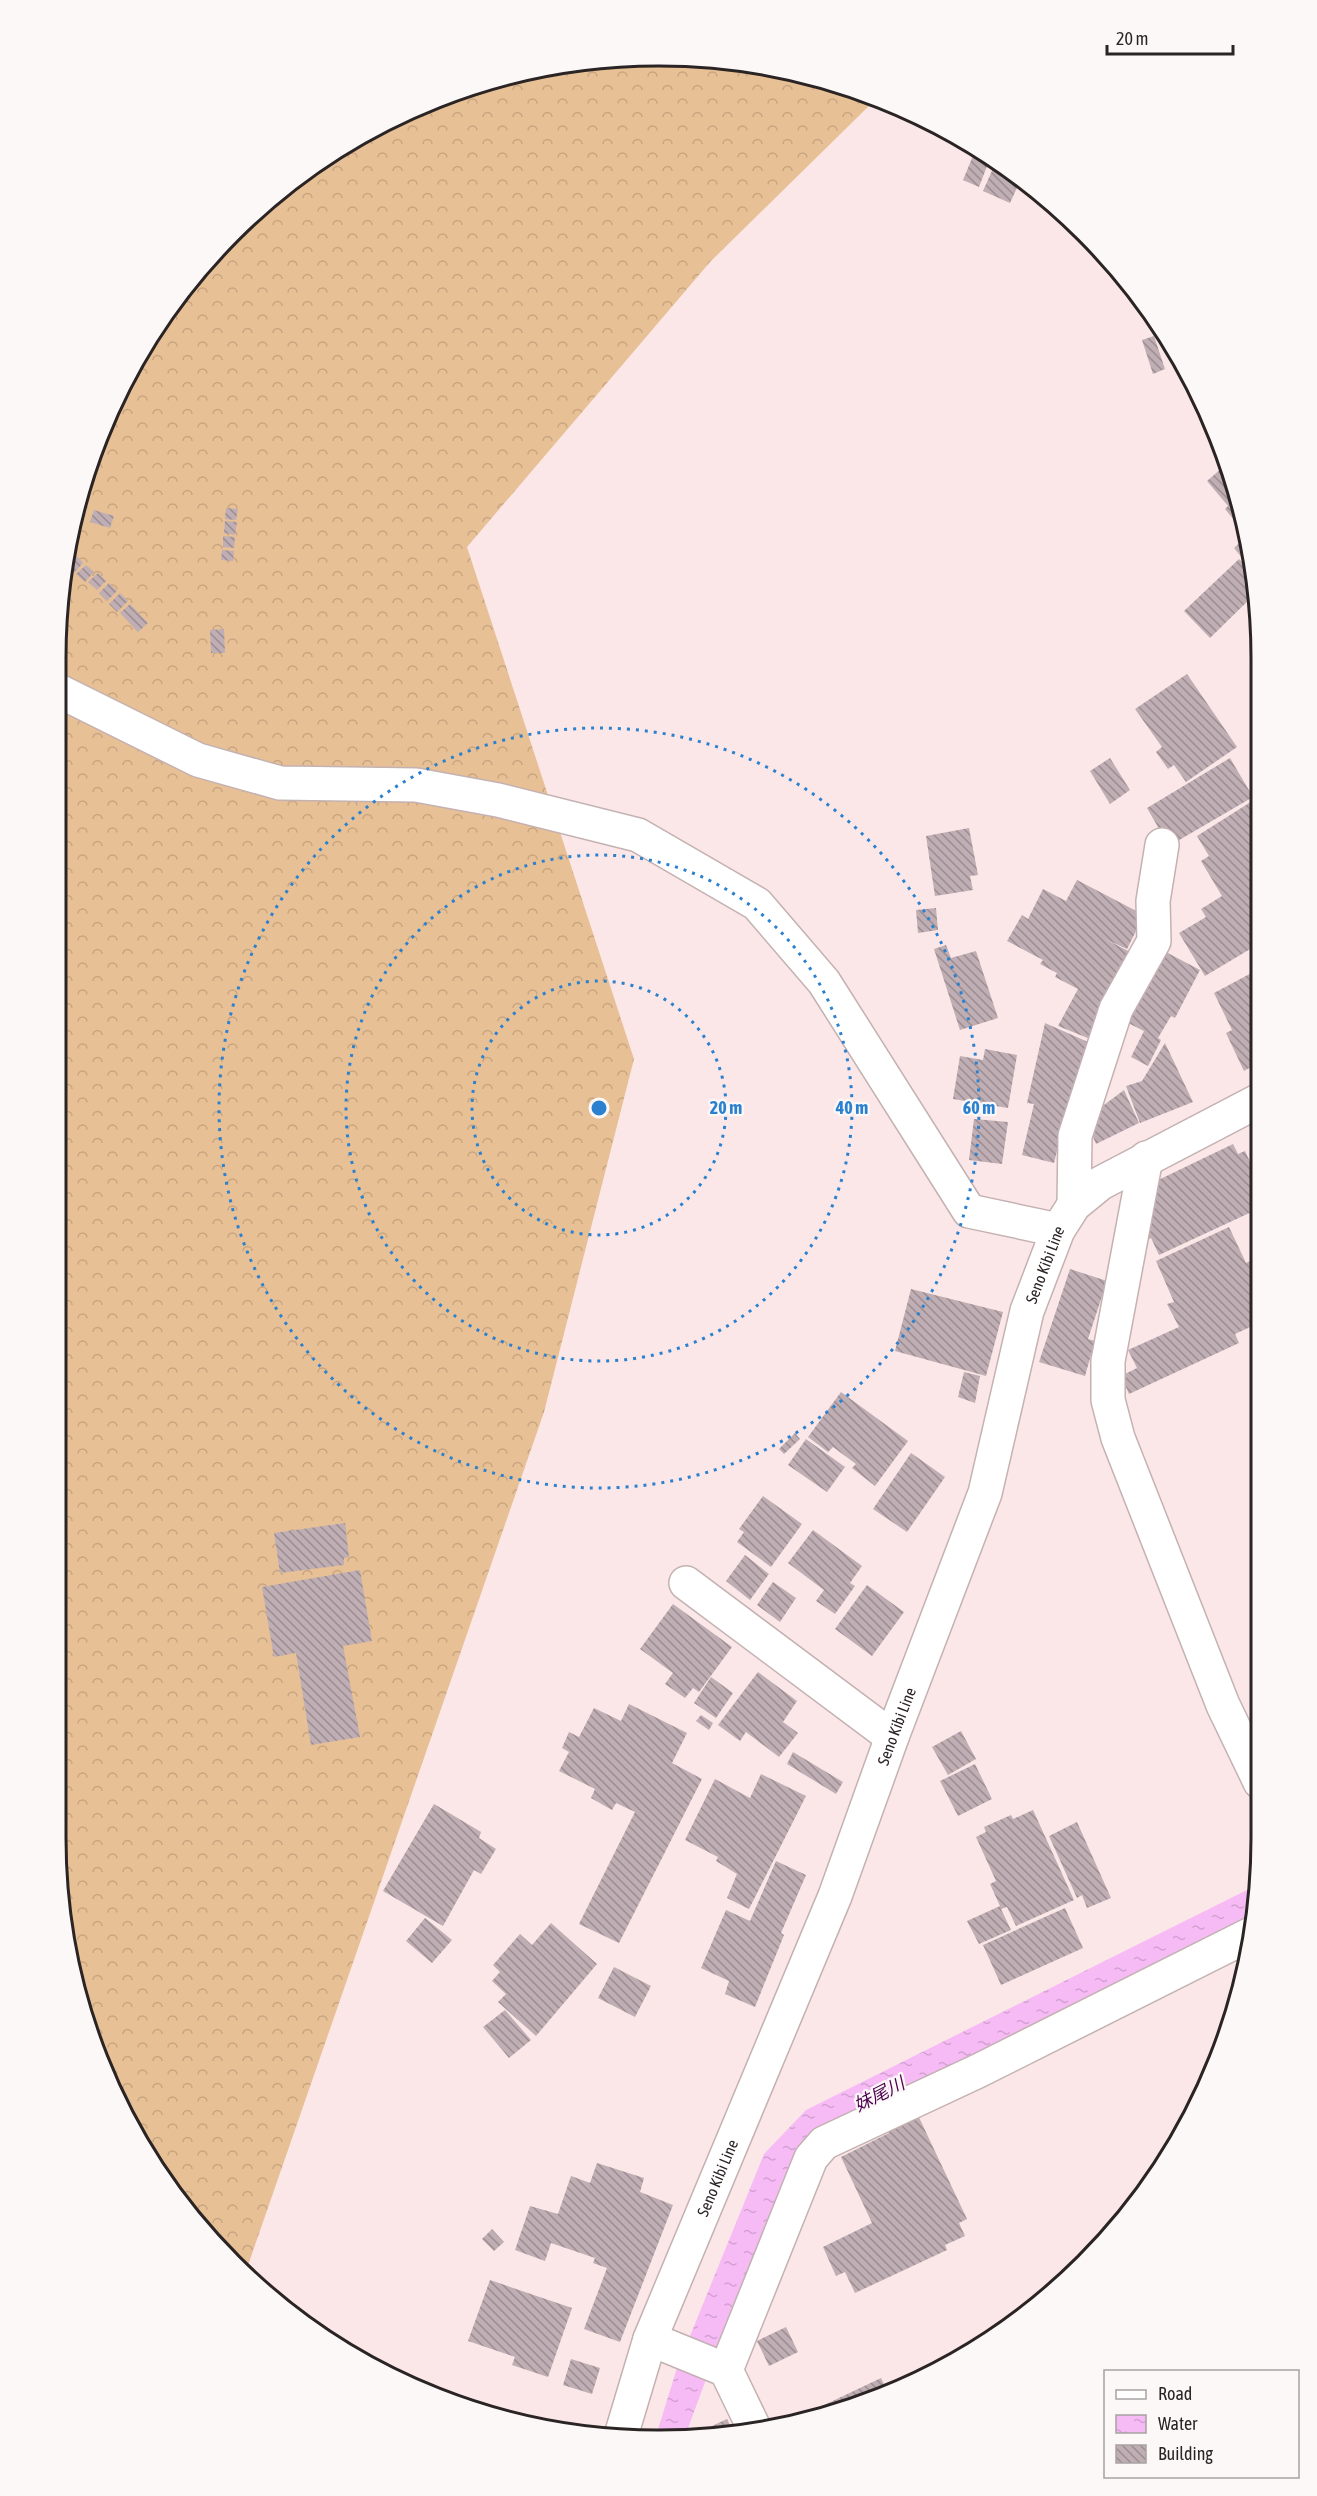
<svg xmlns="http://www.w3.org/2000/svg" width="1317" height="2496" viewBox="0 0 1317 2496" font-family="'Asap Condensed','Noto Sans JP',sans-serif">
<style>
.forest{fill:url(#forest-crowns)}
.water{fill:url(#water-ripples)}
.building{fill:url(#building-back-hatch)}
.lines{fill:none;stroke-linecap:round;stroke-linejoin:round}
.street-casing{stroke:#c4b1b1;stroke-width:36}
.secondary-casing{stroke:#c4b1b1;stroke-width:36}
.street{stroke:#fff;stroke-width:33}
.secondary{stroke:#fff;stroke-width:33}
.ring{fill:none;stroke:#2b81cf;stroke-width:3;stroke-dasharray:3 6}
.labels{text-anchor:middle;dominant-baseline:central;stroke-width:4.5;stroke-linejoin:round;paint-order:stroke}
.street-label{font-size:16px;fill:#2b2424;stroke:#fcf8f8}
.water-label{font-size:18px;font-style:italic;fill:#4e0550;stroke:#fcf8f8}
.rim{fill:none;stroke:#2b2424;stroke-width:3}
.centre{fill:#2b81cf;stroke:#fcf8f8;stroke-width:3}
.ring-label{font-size:18px;text-anchor:middle;font-weight:bold;fill:#2b81cf;stroke:#fcf8f8;stroke-width:4.5;stroke-linejoin:round;paint-order:stroke}
</style>
<defs>
<pattern id="forest-crowns" width="20" height="18" patternUnits="userSpaceOnUse" patternTransform="scale(1.5)"><rect width="20" height="18" fill="#e8c095"/><path d="M2 6a3 3 0 1 1 6 0M12 15a3 3 0 1 1 6 0" fill="none" stroke="#c7a580"/></pattern>
<pattern id="water-ripples" width="26" height="14" patternUnits="userSpaceOnUse" patternTransform="scale(1.5)"><rect width="26" height="14" fill="#f6baf5"/><path d="M2 4q2-2 4 0t4 0M15 11q2-2 4 0t4 0" fill="none" stroke="#d3a0d2"/></pattern>
<pattern id="building-back-hatch" width="6" height="6" patternUnits="userSpaceOnUse" patternTransform="scale(1.5)"><rect width="6" height="6" fill="#bfaeb4"/><path d="M-1 5l2 2M0 0l6 6M5-1l2 2" fill="none" stroke="#9b8d92"/></pattern>
</defs>
<rect width="100%" height="100%" fill="#fbe7e7"/>
<!-- forest -->
<path class="forest" d="M698,57l117,19 61,23 -166,163 -243,285 167,512 -90,353 -299,862 -65,-69 -44,-66 -48,-107 -21,-77 -11,-117 1,-1219 19,-116 42,-112 62,-100 81,-86 96,-69 108,-49 115,-26z"/>
<!-- water -->
<path class="water" d="M1259,1884l-6,35 -457,242 -70,164 -42,114h-29l22,-71 87,-214 42,-44z"/>
<!-- building -->
<path class="building" d="M975,151l14,10 -10,26 -16,-7z
M995,164l25,17 -10,22 -27,-12z
M1154,336l11,33 -12,5 -11,-34z
M1225,461l18,70 -18,-22 3,-3 -21,-25 15,-13 -2,-3z
M226,508l12,1 -2,11 -11,-1z
M94,510l20,6 -4,12 -20,-6z
M225,521l12,1 -2,13 -11,-2z
M223,536l12,1 -1,11 -11,-1z
M1245,538l9,34 -20,-24z
M222,550l12,1 -1,10 -12,-1z
M77,556l6,7 -9,10 -7,-7z
M1239,559l16,16 1,18 -46,45 -26,-27z
M86,565l8,7 -9,10 -9,-8z
M98,573l8,8 -9,9 -9,-8z
M109,583l8,8 -10,10 -8,-8z
M120,593l8,8 -11,11 -8,-8z
M130,604l18,19 -10,9 -18,-19z
M224,629l1,24h-14l-1,-23z
M1187,674l50,73 -51,35 -12,-17 -6,4 -12,-17 6,-5 -27,-38z
M1110,758l20,32 -20,14 -20,-33z
M1230,758l23,39 -84,49 -22,-38z
M1257,798v147l-52,31 -26,-43 27,-16 -5,-8 21,-13 -21,-35 8,-5 -12,-20z
M969,828l9,47 -8,1 3,14 -38,6 -9,-60z
M1077,880l67,35 -17,34 -22,-10 31,16 -46,84 -32,-13 20,-37 -23,-12 2,-4 -17,-9 3,-4 -36,-19 15,-26 6,4 15,-30 23,12z
M936,908l2,22 -20,3 -2,-23z
M946,945l5,13 25,-7 22,67 -38,12 -26,-81z
M1164,951l36,19 -25,48 -10,-5 6,3 -13,22 3,2 -13,26 -17,-9 13,-26 -18,-9z
M1257,970l1,93 -14,8 -18,-38 6,-3 -18,-37z
M1045,1023l43,19 -20,65 -14,56 -32,-8 12,-51 -7,-1z
M1165,1043l28,59 -53,21 -14,-37 16,-5z
M985,1049l32,6 -9,53 -55,-9 7,-43 23,4z
M1124,1090l15,33 -43,21 -5,-12 5,-21z
M974,1119l34,3 -6,42 -33,-4z
M1233,1144l5,10 7,-3 13,28v30l-99,46 -8,-17 -6,3 5,-57z
M1229,1227l17,36 12,-6 1,66 -24,11 4,9 -110,51 -8,-18 16,-8 -9,-18 51,-23 -12,-23 7,-2 -18,-41z
M1070,1269l37,12 -19,58 7,2 -10,35 -46,-14z
M911,1289l92,23 -17,64 -91,-25z
M964,1372l16,4 -5,27 -17,-6z
M841,1392l67,49 -33,45 -23,-18 4,-4 -23,-17 -5,5 -20,-15z
M795,1433l5,6 -16,15 -5,-5z
M806,1439l39,28 -18,25 -39,-27z
M911,1453l34,24 -38,55 -34,-23z
M763,1496l39,28 -31,43 -34,-25 7,-10 -5,-3z
M345,1523l4,34 -5,1v7l-64,8 -6,-40z
M813,1530l49,36 -12,17 5,3 -20,28 -19,-13 8,-11 -36,-27z
M745,1555l24,19 -19,26 -24,-19z
M360,1570l12,71 -29,5 17,91 -49,8 -15,-92 -22,4 -12,-70z
M773,1582l23,16 -16,24 -23,-17z
M867,1585l37,27 -32,44 -37,-27z
M673,1604l59,43 -33,45 -6,-4 -8,10 -20,-14 8,-11 -33,-24z
M758,1672l39,29 -14,21 15,11 -19,24 -33,-25 -6,9 -22,-16z
M711,1677l22,16 -17,25 -22,-15z
M629,1704l58,29 -15,30 30,16 -83,164 -40,-19 56,-112 -19,-9 -4,7 -21,-12 4,-9 -36,-18 10,-19 -7,-4 7,-16 10,5 15,-29 27,13z
M701,1715l12,8 -4,7 -13,-9z
M961,1731l15,28 -28,16 -16,-28z
M793,1752l50,30 -7,12 -49,-30z
M975,1764l17,35 -34,17 -18,-35z
M761,1774l45,22 -57,113 -22,-11 10,-24 -21,-13 2,-4 -33,-17 30,-61 35,19z
M434,1804l47,28 -2,6 17,11 -15,25 -7,-4 -31,56 -60,-35z
M1033,1810l41,90 -58,26 -9,-19 -6,2 10,21 -32,14 -12,-23 33,-15 -10,-22 6,-3 -20,-44 10,-5 -2,-5 27,-12 2,4z
M1077,1822l34,76 -24,10 -5,-13 -5,3 -28,-62z
M776,1861l30,14 -25,58 3,2 -29,72 -30,-13 4,-13 -28,-13 25,-58 24,11z
M1065,1908l18,40 -82,37 -18,-40z
M425,1918l27,22 -20,23 -26,-22z
M551,1923l46,41 -61,72 -38,-34 8,-8 -14,-13 8,-9 -7,-7 27,-31 12,11z
M614,1967l37,19 -16,31 -37,-19z
M505,2010l26,30 -22,18 -26,-31z
M915,2109l52,110 -8,4 6,13 -20,9 2,5 -92,43 -10,-21 -9,4 -13,-29 49,-24 -31,-66 48,-24 -4,-9z
M597,2163l47,15 -4,14 33,13 -53,137 -36,-13 23,-61 -14,-5 2,-5 -44,-15 -6,18 -30,-11 15,-44 28,8 13,-38 19,7z
M492,2229l12,13 -10,9 -12,-12z
M490,2280l82,28 -24,69 -36,-12 3,-8 -47,-16z
M786,2327l12,25 -29,14 -12,-25z
M571,2359l29,9 -8,26 -29,-9z
M881,2378l8,17 -65,22 -4,-10z
M727,2419l7,14 -30,5 -3,-7z"/>
<g class="lines">
<defs>
<path id="street" d="M57,690l141,70 82,23 136,2 82,15 140,35 119,69 67,78 145,229 89,19
M1146,1158l-38,203v39l10,38 105,267 37,77
M1074,1205l1,-69 41,-127 38,-68 -1,-40 9,-56
M686,1583l206,154
M650,2339l76,31 29,60
M726,2370l85,-212 13,-15 154,-72 273,-137"/>
<g id="secondary">
<path id="s1" d="M620,2439l30,-100 185,-443 57,-159 93,-244 42,-182 31,-81 16,-25 27,-22 157,-82"/>
</g>
</defs>
<!-- street casing -->
<use href="#street" class="street-casing"/>
<!-- secondary casing -->
<use href="#secondary" class="secondary-casing"/>
<!-- street -->
<use href="#street" class="street"/>
<!-- secondary -->
<use href="#secondary" class="secondary"/>
</g>
<!-- distance rings -->
<g class="ring">
<circle cx="599" cy="1108" r="127"/>
<circle cx="599" cy="1108" r="253"/>
<circle cx="599" cy="1108" r="380"/>
</g>
<g class="labels">
<!-- street labels -->
<g class="street-label">
<text stroke="none"><textPath href="#s1" startOffset="1251">Seno Kibi Line</textPath></text>
<text stroke="none"><textPath href="#s1" startOffset="765">Seno Kibi Line</textPath></text>
<text stroke="none"><textPath href="#s1" startOffset="279">Seno Kibi Line</textPath></text>
</g>
<!-- water labels -->
<g class="water-label">
<text transform="translate(879 2094) rotate(-27)">妹尾川</text>
</g>
</g>
<!-- crop -->
<path d="M0 0H1317V2496H0ZM658 66H659A592 592 0 0 1 1251 658V1838A592 592 0 0 1 659 2430H658A592 592 0 0 1 66 1838V658A592 592 0 0 1 658 66Z" fill="#fcf8f8" fill-rule="evenodd"/>
<path class="rim" d="M658 66H659A592 592 0 0 1 1251 658V1838A592 592 0 0 1 659 2430H658A592 592 0 0 1 66 1838V658A592 592 0 0 1 658 66Z"/>
<circle cx="599" cy="1108" r="9" class="centre"/>
<g class="ring-label">
<text x="726" y="1114">20 m</text>
<text x="852" y="1114">40 m</text>
<text x="979" y="1114">60 m</text>
</g>
<!-- legend -->
<rect x="1104" y="2370" width="195" height="108" fill="#fcf8f8" stroke="#a8a3a3" stroke-width="1.5"/>
<rect x="1116" y="2390" width="30" height="9" fill="#ffffff" stroke="#a8a3a3" stroke-width="1.5"/>
<text x="1158" y="2400" font-size="18" fill="#2b2424">Road</text>
<rect x="1116" y="2415" width="30" height="18" fill="url(#water-ripples)" stroke="#a8a3a3" stroke-width="1.5"/>
<text x="1158" y="2430" font-size="18" fill="#2b2424">Water</text>
<rect x="1116" y="2445" width="30" height="18" fill="url(#building-back-hatch)" stroke="#a8a3a3" stroke-width="1.5"/>
<text x="1158" y="2460" font-size="18" fill="#2b2424">Building</text>
<!-- scale -->
<path d="M1107 45v9h126v-9" fill="none" stroke="#2b2424" stroke-width="3"/>
<text x="1116" y="45" font-size="18" fill="#2b2424" stroke="#fcf8f8" stroke-width="4.5" paint-order="stroke">20 m</text>
</svg>
